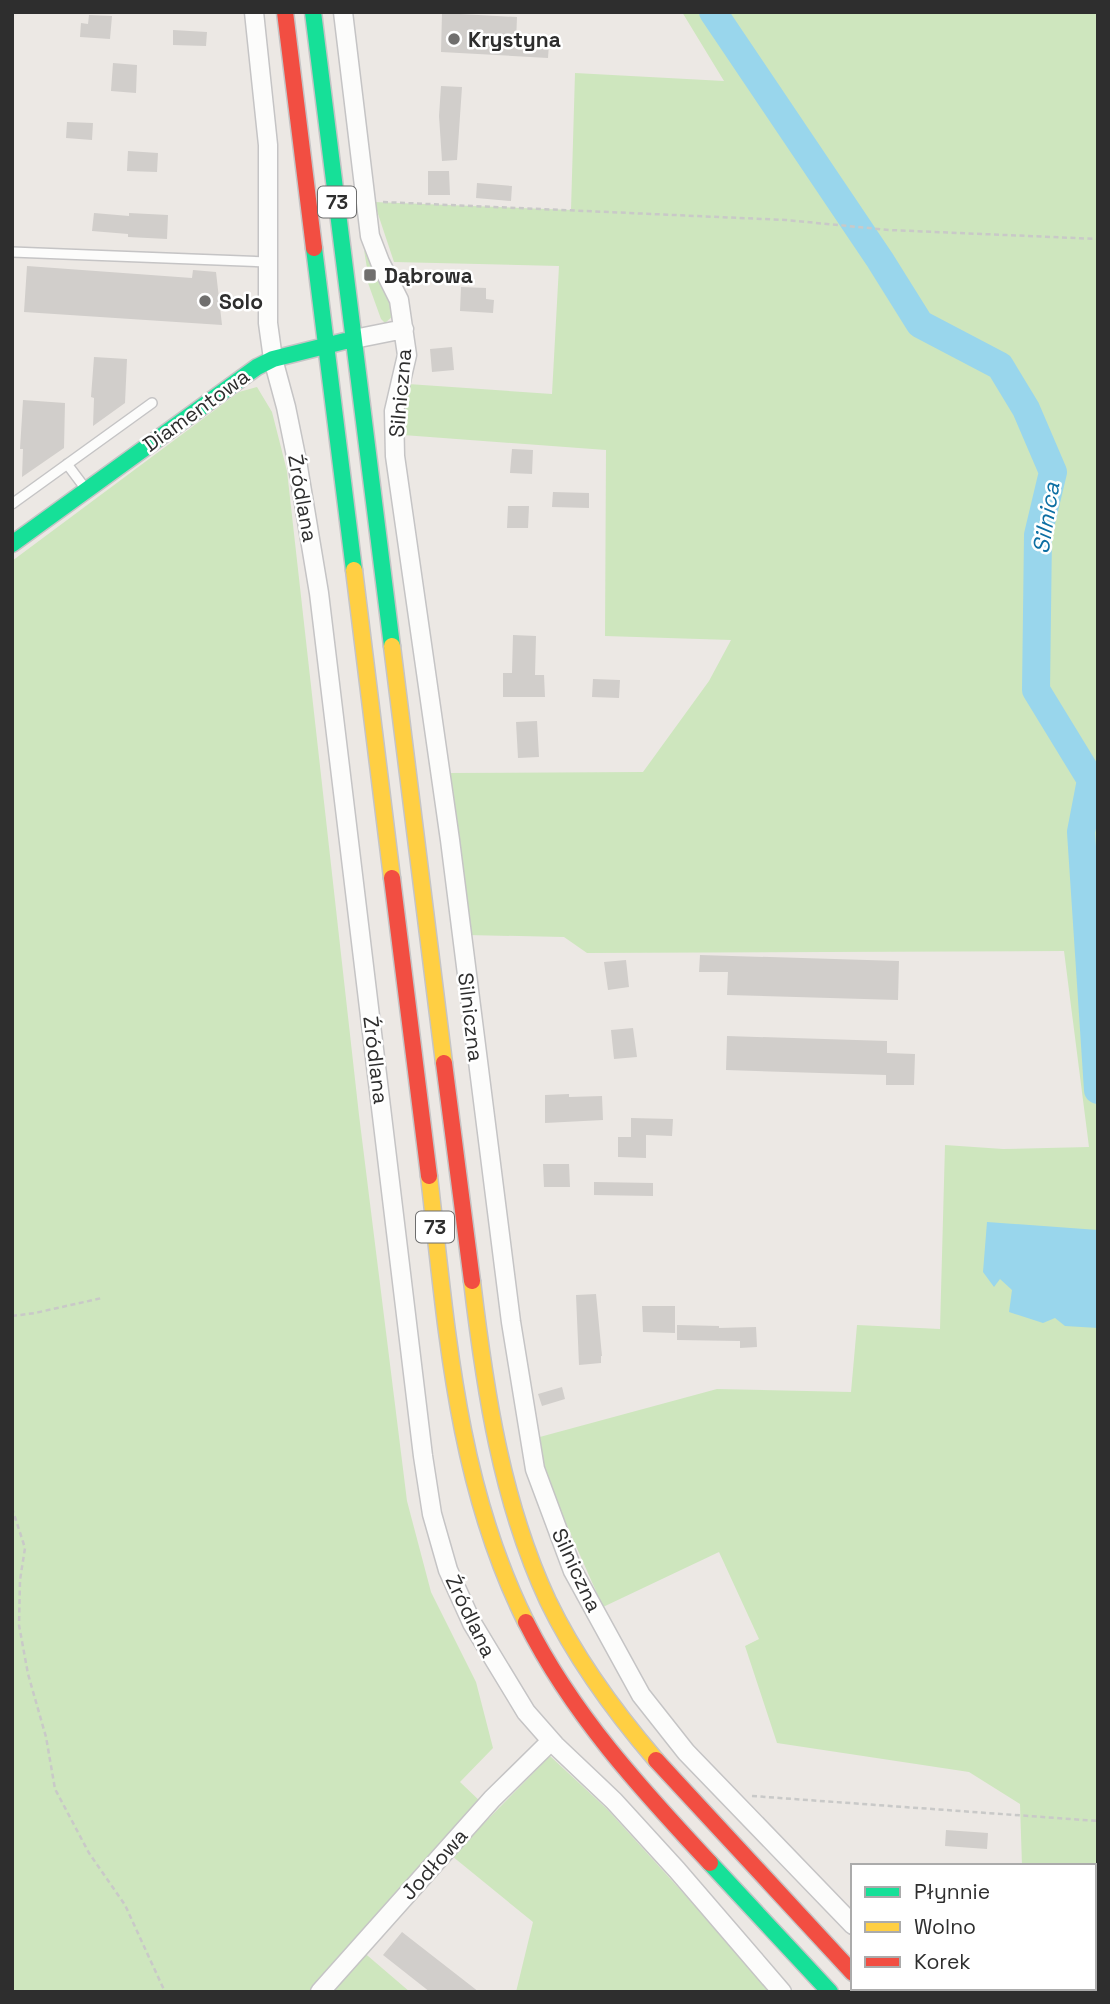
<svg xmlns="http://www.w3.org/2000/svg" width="1110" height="2004" viewBox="0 0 1110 2004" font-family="'Space Grotesk',sans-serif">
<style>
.green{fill:#cee6be}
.water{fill:#99d6ec}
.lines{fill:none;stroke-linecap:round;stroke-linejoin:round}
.river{stroke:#99d6ec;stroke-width:28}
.building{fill:#d1cecb}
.lane-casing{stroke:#c5c4c5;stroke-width:12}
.street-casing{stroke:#c5c4c5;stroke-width:21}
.fast-casing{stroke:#c5c4c5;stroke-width:19}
.slow-casing{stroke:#c5c4c5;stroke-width:19}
.jam-casing{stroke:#c5c4c5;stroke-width:19}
.path{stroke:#c9c9c8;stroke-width:2.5;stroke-dasharray:5 3.5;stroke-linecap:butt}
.lane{stroke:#fcfcfb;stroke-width:9}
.street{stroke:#fcfcfb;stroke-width:18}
.fast{stroke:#16e098;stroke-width:16}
.slow{stroke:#ffcf43;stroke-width:16}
.jam{stroke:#f24e42;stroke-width:16}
.poi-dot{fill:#706f6e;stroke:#fff;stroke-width:2.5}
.labels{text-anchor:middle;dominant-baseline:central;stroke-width:5;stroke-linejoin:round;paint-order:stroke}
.shield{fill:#fff;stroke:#6d6d6d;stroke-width:2}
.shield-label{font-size:19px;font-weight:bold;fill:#2e2e2e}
.poi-label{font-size:21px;font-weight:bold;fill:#2e2e2e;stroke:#fff;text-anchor:start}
.street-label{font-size:21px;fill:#2e2e2e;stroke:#fff}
.water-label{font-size:23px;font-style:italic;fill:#0d6fa3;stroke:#fff}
</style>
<rect width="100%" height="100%" fill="#ece8e4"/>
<!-- green -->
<path class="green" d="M682,12h416v1980h-167l-3,-4h166v-122h-72l-2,-62 -51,-32 -192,-29 -32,-97 14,-7 -40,-87 -116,55 -62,-140 -5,-29 181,-49 134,3 6,-67 83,4 5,-184 58,4 86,-2 -25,-196 -477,2 -23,-16 -97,-2 -20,-162 196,-1 66,-91 22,-41 -126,-4 1,-186 -203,-15 5,-51 144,10 7,-128 -165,-4 -20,-60 197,8 4,-137 149,8z
M364,250l29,54v12l-8,7 -4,-4 -13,-36 4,-1 -2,-15 -3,1z
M257,387l15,25 15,59 72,644 48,386 24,91 45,90 17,66 -33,34 24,23 -123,145 49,42h-398v-1431l227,-169z
M550,1756l57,53 166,183h-257l17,-70 -81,-66z"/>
<!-- water -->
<path class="water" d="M987,1222l111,8v98l-33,-2 -10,-8 -12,5 -34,-11 3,-22 -12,-11 -6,8 -11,-15z"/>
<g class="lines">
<!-- river -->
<path class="river" d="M713,12l167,248 40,64 80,42 26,43 27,63 -15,63 -2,155 55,90 -10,52 17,258"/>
</g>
<!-- building -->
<path class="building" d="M442,13l75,4 -1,26 33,1 -1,14 -107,-6z
M89,15l23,1 -2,23 -30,-2 1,-14 7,1z
M173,30l34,2 -1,14 -33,-1z
M113,63l24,2 -1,28 -25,-2z
M441,86l21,1 -5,73 -15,1 -3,-45z
M67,122l26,1 -1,17 -26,-2z
M128,151l30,2 -1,19 -30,-1z
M428,171h21l1,24h-22z
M477,183l35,3 -1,15 -35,-3z
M94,213l35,3v-3l39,2 -1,24 -39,-2v-3l-36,-3z
M27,266l165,12 1,-8 23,2 6,53 -198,-13z
M461,287l25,1v11l8,1 -1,13 -33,-2z
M452,347l2,23 -22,2 -2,-23z
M94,357l33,2 -2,44 -32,23 1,-28 -3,-1z
M23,400l42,3 -1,45 -42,29 1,-28h-3z
M512,449l21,1 -1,24 -22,-1z
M553,492l36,1v15l-37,-1z
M508,506h21l-1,22h-21z
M513,635l23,1 -1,39h9l1,22h-42v-24h9z
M593,679l27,1 -1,18 -27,-1z
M537,721l2,36 -21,1 -2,-36z
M700,955l199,6 -1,39 -171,-5 1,-23h-29z
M626,960l3,27 -21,3 -4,-28z
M633,1028l4,29 -23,2 -3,-29z
M727,1036l160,5v12l28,1 -1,31h-28v-10l-160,-5z
M569,1094v3l33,-1 1,24 -58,3v-28z
M631,1118l42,1 -1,17 -26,-1v23l-28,-1v-20h13z
M543,1164h26l1,23h-26z
M594,1182l59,1v13l-59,-1z
M596,1294l6,62h-1v7l-22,2 -3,-70z
M642,1306h33v27l-32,-1z
M677,1325l42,1v2l37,-1 1,20 -17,1v-7l-63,-1z
M562,1387l3,12 -23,7 -4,-12z
M946,1830l42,3 -1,16 -42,-3z
M402,1932l77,60h-49l-47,-37z"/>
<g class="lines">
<defs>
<path id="lane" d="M12,252l255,10
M67,464l18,24
M12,504l140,-101"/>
<path id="street" d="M254,12l14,133v178l5,36 13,48 11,54 22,132 104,863 9,58 16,56 24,53 54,89 29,33 59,56 63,69 105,122
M343,12l27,224 10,26 19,38 8,55 -13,56 1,45 55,384 61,482 24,147 38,102 68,124 45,57 167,173
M354,339l50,-10
M913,1988l4,4
M320,1992l172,-193 59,-58"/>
<path id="fast" d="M313,12l79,634
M314,248l40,322
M12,544l245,-177 16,-8 72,-18
M710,1863l120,129"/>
<path id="slow" d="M354,570l38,308
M392,646l52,417
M429,1176c18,154 27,305 97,446
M472,1281c13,109 29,219 76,320 28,58 66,110 108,159
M867,1988l3,4"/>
<path id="jam" d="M285,12l29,236
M392,878l37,298
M444,1063l28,218
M526,1622c46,92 115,167 184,241
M656,1760l197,213"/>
</defs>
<!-- lane casing -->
<use href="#lane" class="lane-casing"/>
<!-- street casing -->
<use href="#street" class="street-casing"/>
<!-- fast casing -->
<use href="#fast" class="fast-casing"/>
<!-- slow casing -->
<use href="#slow" class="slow-casing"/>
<!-- jam casing -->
<use href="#jam" class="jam-casing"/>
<!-- path -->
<path class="path" d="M383,202l403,18 103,10 209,9
M12,1316l23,-3 67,-15
M12,1508l13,40 -5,32 -1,45 9,49 18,63 9,52 34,64 36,52 40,87
M752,1796l346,25"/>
<!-- lane -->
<use href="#lane" class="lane"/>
<!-- street -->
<use href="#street" class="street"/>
<!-- fast -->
<use href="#fast" class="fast"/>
<!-- slow -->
<use href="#slow" class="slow"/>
<!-- jam -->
<use href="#jam" class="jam"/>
</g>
<!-- markers -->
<g class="poi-dot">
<circle cx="454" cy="39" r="7"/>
<rect x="363" y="268" width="14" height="14" rx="3.5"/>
<circle cx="205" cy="301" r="7"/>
</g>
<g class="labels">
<!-- shield labels -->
<g class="shield">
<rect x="318" y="186.5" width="38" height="31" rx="5"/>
<rect x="416" y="1211.5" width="38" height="31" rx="5"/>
</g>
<g class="shield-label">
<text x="337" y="202">73</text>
<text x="435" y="1227">73</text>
</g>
<!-- poi labels -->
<g class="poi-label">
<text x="468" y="39">Krystyna</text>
<text x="384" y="275">Dąbrowa</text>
<text x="219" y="301">Solo</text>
</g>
<!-- street labels -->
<g class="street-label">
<text transform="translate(400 393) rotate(-85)">Silniczna</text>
<text transform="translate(196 410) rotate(-36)">Diamentowa</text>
<text transform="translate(303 498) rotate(80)">Źródlana</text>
<text transform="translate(471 1017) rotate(83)">Silniczna</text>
<text transform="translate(376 1060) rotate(83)">Źródlana</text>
<text transform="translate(577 1570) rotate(65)">Silniczna</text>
<text transform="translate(471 1616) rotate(64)">Źródlana</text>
<text transform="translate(434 1864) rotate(-48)">Jodłowa</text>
</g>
<!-- water labels -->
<g class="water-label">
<text transform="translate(1046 518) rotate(-81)">Silnica</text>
</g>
</g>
<!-- border -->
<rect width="1110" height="2004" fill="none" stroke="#2e2e2e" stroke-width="28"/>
<!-- legend -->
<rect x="851" y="1864" width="245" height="126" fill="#ffffff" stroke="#ababab" stroke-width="2"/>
<rect x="865" y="1887" width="35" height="10" fill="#16e098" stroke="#ababab" stroke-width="2"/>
<text x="914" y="1899" font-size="21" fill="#2e2e2e">Płynnie</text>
<rect x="865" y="1922" width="35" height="10" fill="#ffcf43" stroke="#ababab" stroke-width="2"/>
<text x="914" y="1934" font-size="21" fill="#2e2e2e">Wolno</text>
<rect x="865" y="1957" width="35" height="10" fill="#f24e42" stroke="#ababab" stroke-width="2"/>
<text x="914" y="1969" font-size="21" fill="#2e2e2e">Korek</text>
</svg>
